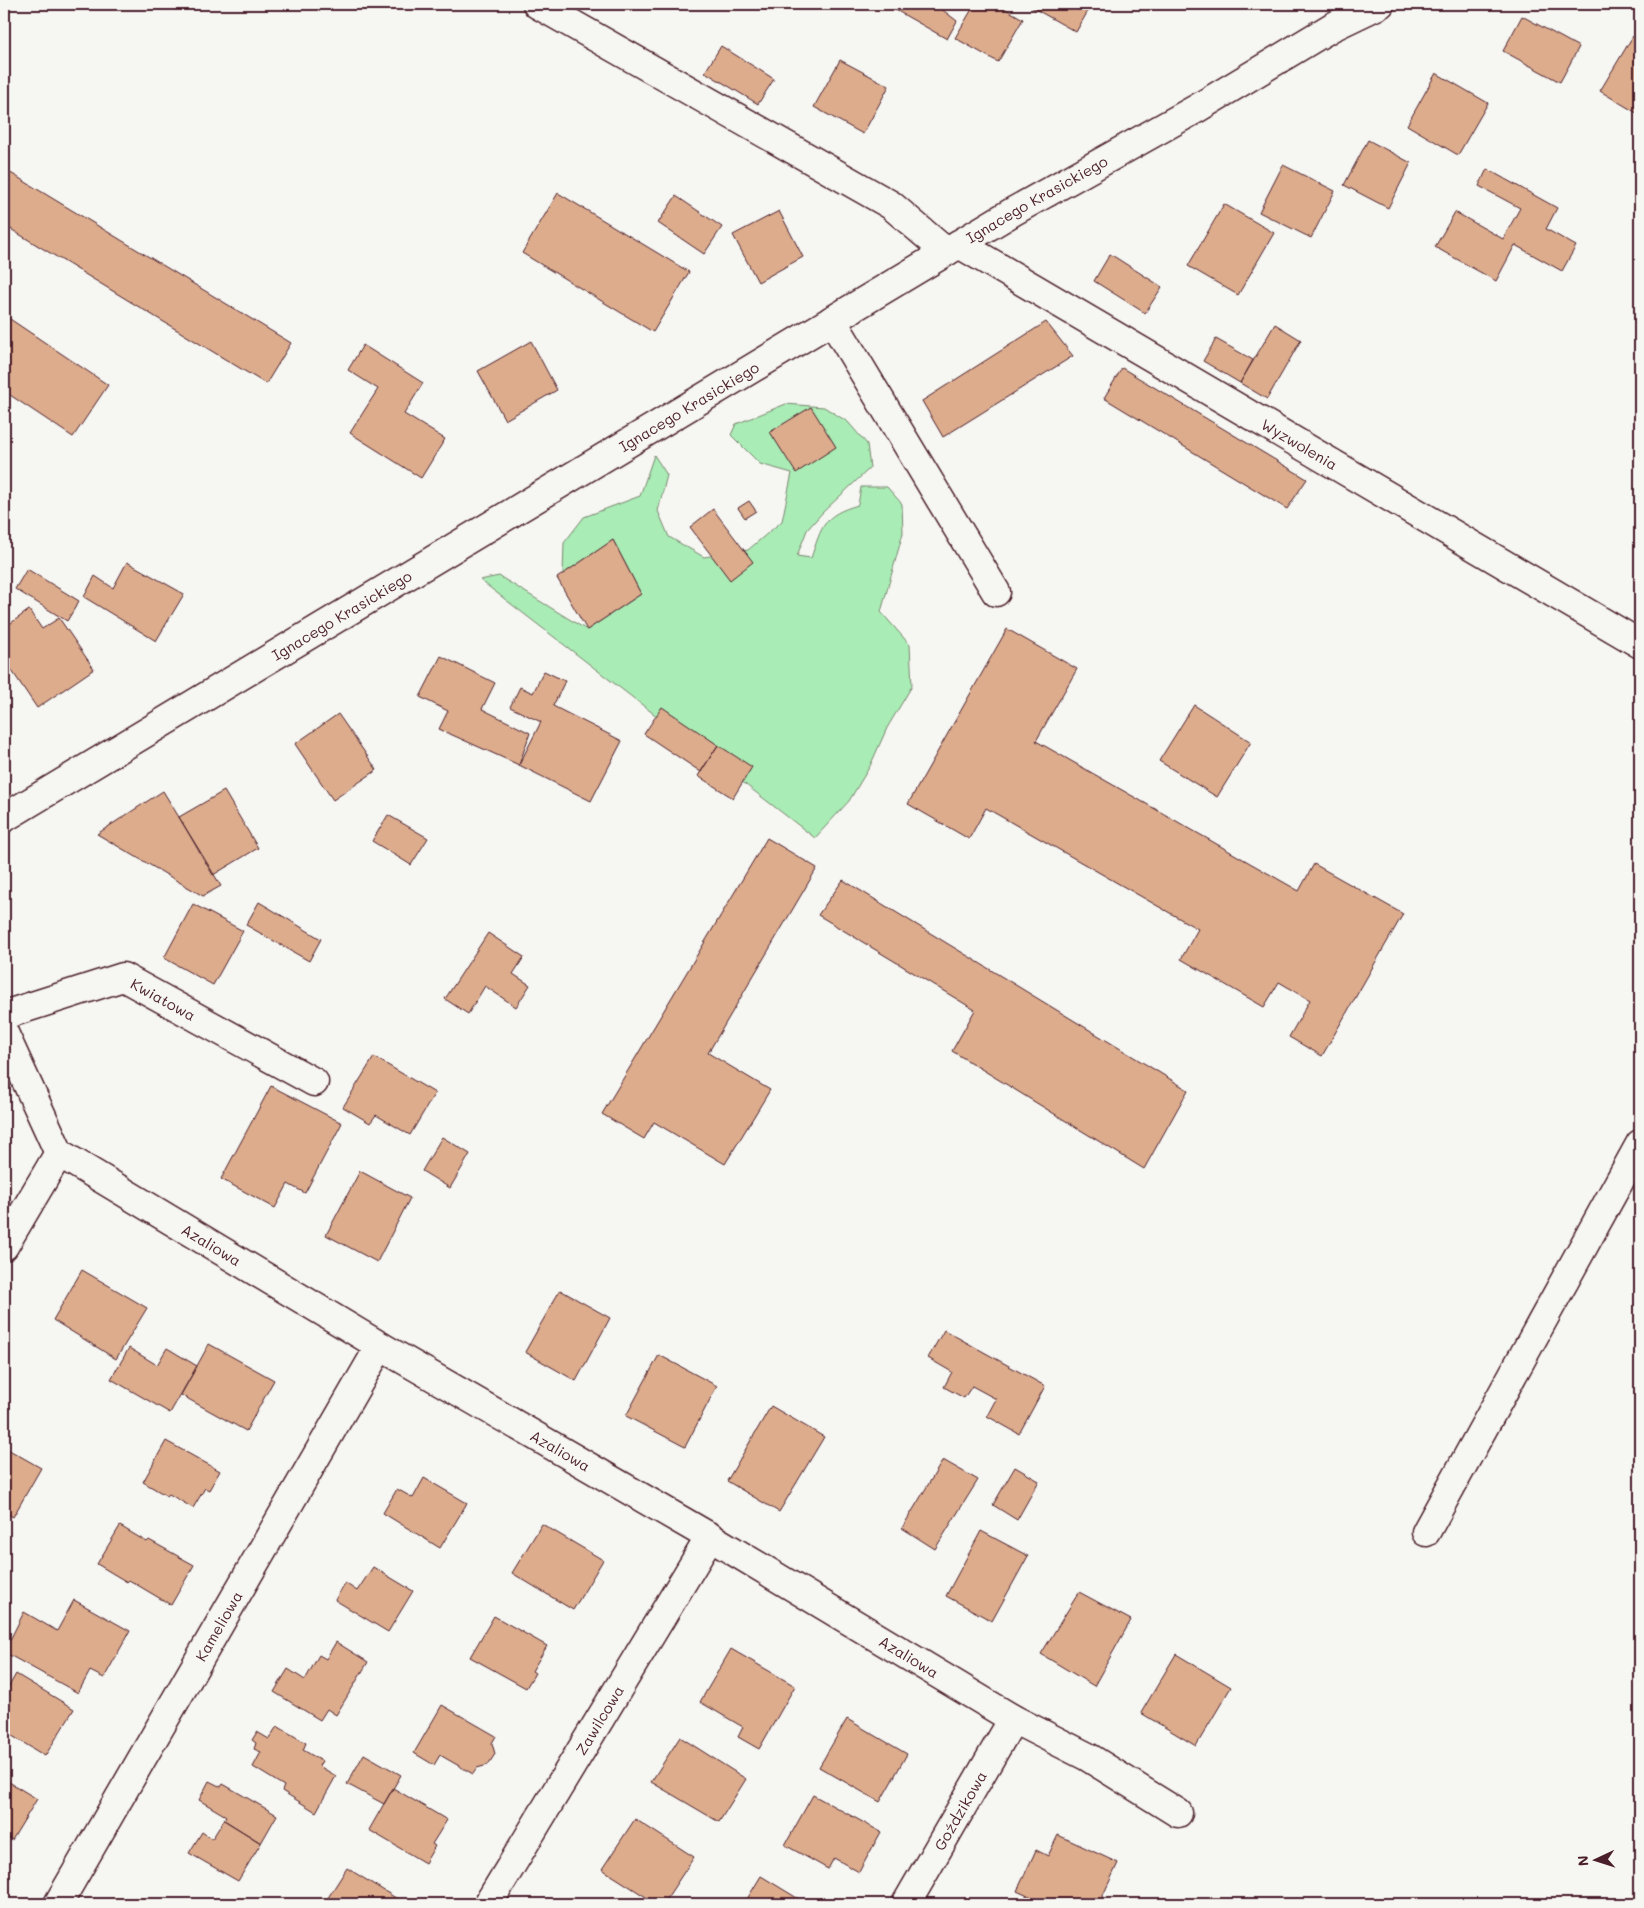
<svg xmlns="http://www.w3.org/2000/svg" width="1644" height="1908" viewBox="0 0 1644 1908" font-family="Mali,sans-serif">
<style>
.green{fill:#a9ecb5;stroke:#7a8670}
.building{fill:#dcac8d;stroke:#4a1f2b}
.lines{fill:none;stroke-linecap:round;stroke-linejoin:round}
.minor-casing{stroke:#4a1f2b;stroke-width:31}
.minor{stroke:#f6f6f2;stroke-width:28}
.labels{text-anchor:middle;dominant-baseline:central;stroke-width:5;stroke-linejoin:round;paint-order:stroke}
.street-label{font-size:15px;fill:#4a1f2b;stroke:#f6f6f2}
</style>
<rect width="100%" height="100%" fill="#f6f6f2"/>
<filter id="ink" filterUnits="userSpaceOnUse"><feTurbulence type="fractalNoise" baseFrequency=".02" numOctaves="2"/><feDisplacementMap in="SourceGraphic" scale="10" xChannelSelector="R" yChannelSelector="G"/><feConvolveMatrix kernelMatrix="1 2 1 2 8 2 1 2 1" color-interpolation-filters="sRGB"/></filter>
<g filter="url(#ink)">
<!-- green -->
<path class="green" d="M786,404l38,3 24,15 19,22 3,24 -47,44 -16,18 -10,26 14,2c11,-32 12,-43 47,-53l3,-18h26l15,17 1,29 -22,79 29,33 2,41 -25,42 -17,38 -21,35 -34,37 -335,-258 19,-4 88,54 54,-36 -28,-54 -50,34 1,-31 20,-26 56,-21 14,-41 13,20 -9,36 11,26 35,20 44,-7 34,-29 10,-48 -32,-9 -29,-29 5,-11z"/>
<!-- building -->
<path class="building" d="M885,4h50l22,17 -10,18z
M975,4h22l26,15 -25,43 -43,-24z
M1026,4h66l-16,28z
M1522,16l57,31 -19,35 -57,-31z
M1633,36l7,4v75l-40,-24z
M721,46l53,33 -16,25 -53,-32z
M840,60l49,26 -26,48 -49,-27z
M1436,73l52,30 -30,52 -51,-30z
M1368,140l43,23 -23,45 -44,-23z
M1283,165l52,26 -24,47 -52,-26z
M4,169l287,174 -25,41 -262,-159z
M1487,169l70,39 -11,21 30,17 -14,25 -47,-26 -19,36 -61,-34 20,-35 48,27 17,-31 -41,-22z
M558,193l131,79 -36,60 -131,-79z
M676,196l46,31 -18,27 -46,-31z
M1224,204l50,29 -36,62 -50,-29z
M779,211l24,46 -45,25 -25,-47z
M1110,254l52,33 -17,26 -51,-32z
M4,315l104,70 -35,52 -69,-46z
M1046,322l27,34 -130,81 -21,-36z
M1275,324l26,16 -34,59 -27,-16z
M1216,339l37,21 -13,23 -37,-22z
M531,341l26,49 -52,30 -27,-49z
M363,345l60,38 -19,31 41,25 -24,39 -71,-45 28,-44 -30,-19z
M1122,368l185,111 -20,30 -183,-111z
M811,407l25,40 -40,26 -26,-41z
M749,501l7,10 -11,7 -7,-10z
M713,509l40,53 -23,18 -40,-53z
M613,540l28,54 -54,36 -30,-52z
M127,562l57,32 -28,47 -72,-44 11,-21 18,12z
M27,569l52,32 -12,20 -52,-32z
M29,610l13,19 17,-11 35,51 -57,39 -33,-49v-31z
M1007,629l70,40 -41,72 263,150 15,-27 89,50 -81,142 -33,-19 21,-37 -31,-18 -15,25 -83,-48 17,-30 -212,-121 -17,31 -61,-35z
M441,656l54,27 -13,26 48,24 -11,32 -80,-36 9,-18 -28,-14z
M544,671l21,10 -12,25 69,35 -31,60 -72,-36 22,-43 -31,-15 10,-20 13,6z
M1194,705l57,37 -34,55 -58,-36z
M662,707l56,38 -17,27 -57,-38z
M338,714l39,56 -44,30 -38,-56z
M718,745l34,22 -19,31 -35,-22z
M163,791l58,95 -18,10 -106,-62z
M224,791l34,57 -45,27 -34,-58z
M388,815l40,23 -17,27 -39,-24z
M767,838l50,30 -109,185 62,37 -45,74 -71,-42 -10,17 -42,-25z
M843,880l345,210 -44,79 -192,-118 23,-41 -157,-95z
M259,902l62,37 -12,22 -63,-36z
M193,904l50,27 -30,54 -49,-27z
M488,933l36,24 -11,17 17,11 -14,22 -31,-21 -17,28 -23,-15z
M374,1057l61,36 -25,42 -34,-20 -6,8 -27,-16z
M271,1086l71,37 -37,70 -17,-9 -13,24 -54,-29z
M442,1137l28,17 -20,34 -28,-17z
M360,1171l50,27 -33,64 -51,-27z
M82,1270l65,38 -31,51 -63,-39z
M560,1290l50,28 -34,63 -51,-29z
M944,1330l101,56 -26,48 -32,-18 9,-17 -24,-13 -8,12 -20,-11 8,-15 -24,-14z
M209,1344l65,36 -28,51 -65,-36z
M129,1348l28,17 10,-17 30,18 -27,47 -59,-34z
M659,1355l58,31 -32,61 -59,-31z
M771,1406l53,31 -45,75 -52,-31z
M166,1441l54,30 -11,19 -4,-2 -12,20 -24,-14 -2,2 -24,-14z
M4,1447l37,21 -28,49 -9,-5z
M943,1460l35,20 -43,69 -33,-21z
M1015,1467l24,14 -22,39 -24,-15z
M424,1478l43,25 -27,45 -57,-35 14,-24 16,9z
M542,1524l61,36 -30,50 -61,-37z
M120,1526l27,16 2,-2 45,25 -23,40 -42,-25 -2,2 -30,-18z
M981,1531l47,25 -36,65 -46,-25z
M373,1567l40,24 -25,41 -53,-32 10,-17 12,8z
M1079,1592l52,28 -37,66 -53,-32z
M74,1600l56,31 -26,47 -14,-7 -12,22 -74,-41 20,-40 33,19z
M494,1616l53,30 -15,25 3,2 -9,15 -56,-31z
M336,1642l32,20 -32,53 -9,-6 -7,11 -46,-28 14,-23 17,11 14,-25 7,4z
M731,1649l64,37 -36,63 -21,-12 5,-10 -43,-25z
M1176,1654l55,33 -35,59 -55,-33z
M16,1674l58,35 -29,47 -41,-25v-36z
M442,1705l54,31 -4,7 3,11 -7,11 -11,3 -4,6 -33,-19 -6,10 -20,-12z
M847,1719l60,35 -27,48 -61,-35z
M277,1726l29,17 -3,7 19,11 -3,5 17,10 -20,36 -34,-21 2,-5 -31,-19 8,-15 -7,-3 2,-6 -4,-3 5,-8 12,7z
M680,1737l66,42 -27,43 -68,-40z
M364,1754l37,21 -17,29 -37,-20z
M4,1779l33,20 -25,41 -8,-5z
M209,1781l12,6 2,-3 54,31 -16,28 -37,-23 2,-4 -27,-16z
M393,1788l54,32 -15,24 3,2 -10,17 -56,-33z
M813,1795l68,37 -22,40 -25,-14 -6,11 -43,-24z
M635,1819l59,38 -31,47h-6l-55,-35z
M224,1820l37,23 -23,38 -49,-28 13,-21 10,7z
M1058,1835l60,28 -19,41h-54l-28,-13 19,-41 12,6z
M347,1868l52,32 -3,4h-72z
M761,1876l46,28h-63z"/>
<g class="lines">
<defs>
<g id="minor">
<path d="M537,4l354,201 55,47"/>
<path id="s1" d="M959,244l681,400"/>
<path d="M832,320l164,272"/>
<path id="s2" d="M4,818l1010,-607 182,-102 136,-82 48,-23"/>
<path id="s3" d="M4,1015l119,-38 191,105"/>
<path id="s4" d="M4,1033l55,120 321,193 330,191 303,182 75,38 90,56"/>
<path d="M4,1246l55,-93"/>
<path d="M1426,1532l214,-388"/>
<path id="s5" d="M58,1904l322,-558"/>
<path id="s6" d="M488,1904l222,-367"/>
<path id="s7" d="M906,1904l107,-185"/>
</g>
</defs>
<!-- minor casing -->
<use href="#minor" class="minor-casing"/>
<!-- minor -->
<use href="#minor" class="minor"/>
</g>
</g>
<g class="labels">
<!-- street labels -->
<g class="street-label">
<text stroke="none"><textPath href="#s2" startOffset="1204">Ignacego Krasickiego</textPath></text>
<text stroke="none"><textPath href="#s2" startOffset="799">Ignacego Krasickiego</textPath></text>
<text stroke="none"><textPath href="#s1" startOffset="395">Wyzwolenia</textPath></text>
<text stroke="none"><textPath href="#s2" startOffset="394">Ignacego Krasickiego</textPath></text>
<text stroke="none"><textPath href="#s3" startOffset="171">Kwiatowa</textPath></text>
<text stroke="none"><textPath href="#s4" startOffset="310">Azaliowa</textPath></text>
<text stroke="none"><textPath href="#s4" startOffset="715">Azaliowa</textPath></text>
<text stroke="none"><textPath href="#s5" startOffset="321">Kameliowa</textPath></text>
<text stroke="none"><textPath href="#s4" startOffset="1120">Azaliowa</textPath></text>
<text stroke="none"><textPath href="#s6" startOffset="215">Zawilcowa</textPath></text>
<text stroke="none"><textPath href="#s7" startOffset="108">Goździkowa</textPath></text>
</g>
</g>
<!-- margin -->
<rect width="1644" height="1908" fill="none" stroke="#f6f6f2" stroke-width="20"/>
<rect x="10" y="10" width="1624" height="1888" fill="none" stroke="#4a1f2b" stroke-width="2" filter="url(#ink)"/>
<!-- north arrow -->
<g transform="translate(1596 1860) rotate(266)" stroke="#f6f6f2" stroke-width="4" paint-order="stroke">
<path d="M0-4L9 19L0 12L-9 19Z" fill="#4a1f2b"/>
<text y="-8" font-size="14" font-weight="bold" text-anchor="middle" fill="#4a1f2b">N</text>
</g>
</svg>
